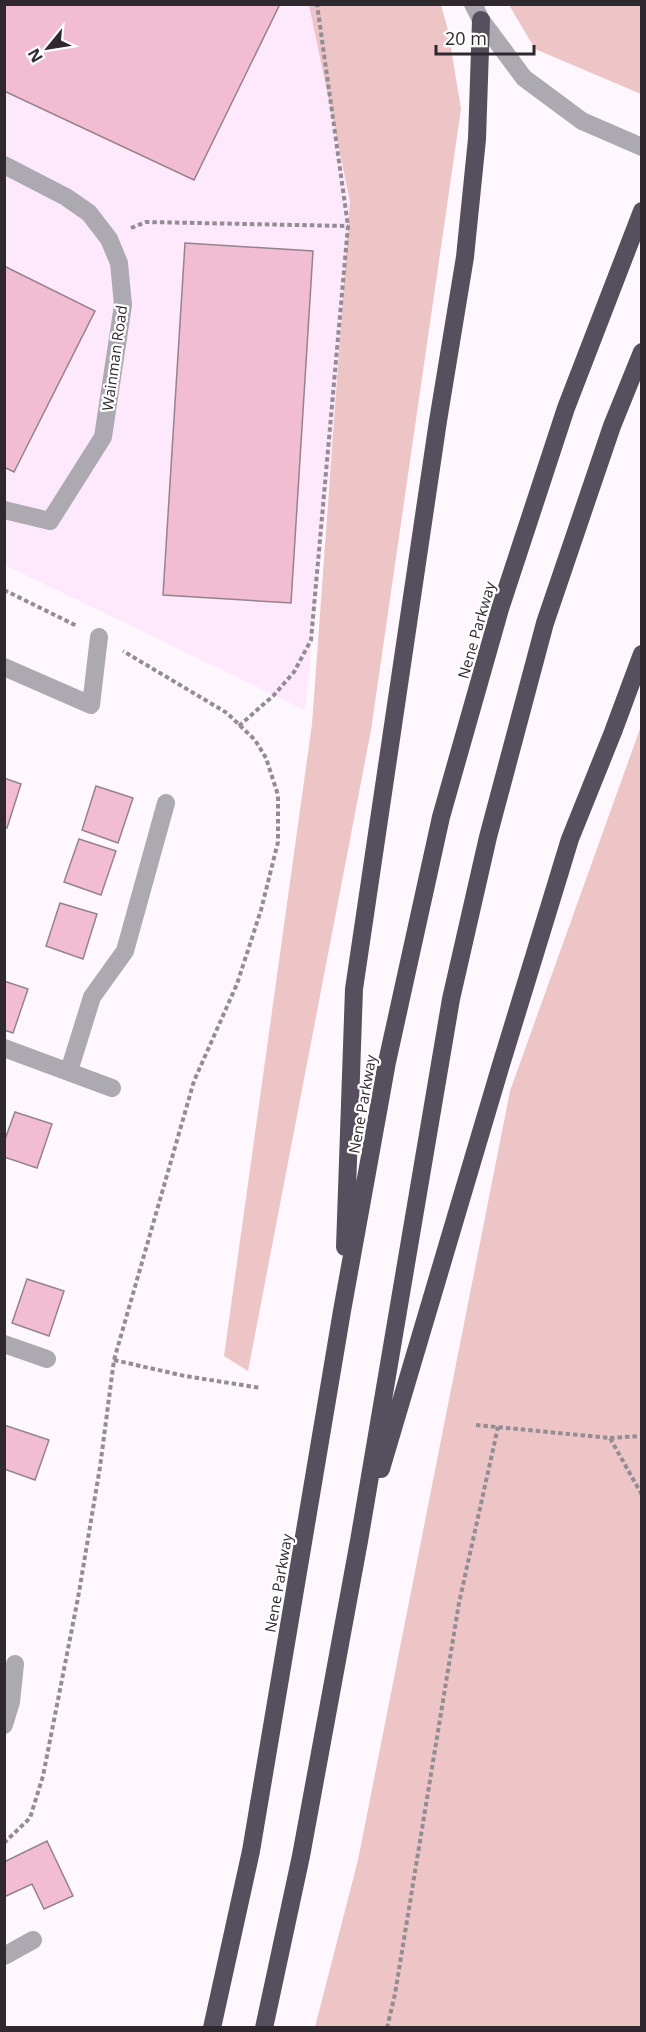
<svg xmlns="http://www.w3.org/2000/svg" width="646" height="2032" viewBox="0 0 646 2032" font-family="'Open Sans',sans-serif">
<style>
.built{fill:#fee8fc}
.green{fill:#eec5c6}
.building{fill:#f2bdd3;stroke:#96828a;stroke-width:1.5}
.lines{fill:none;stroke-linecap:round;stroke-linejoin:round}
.path{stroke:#938d93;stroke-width:4;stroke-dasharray:4.5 3;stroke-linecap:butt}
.minor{stroke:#aca9b1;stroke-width:18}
.highway{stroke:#554f5e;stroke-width:18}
.labels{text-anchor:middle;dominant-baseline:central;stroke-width:4.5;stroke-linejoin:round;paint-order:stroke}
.street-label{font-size:15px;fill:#2f292f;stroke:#fff}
</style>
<rect width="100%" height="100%" fill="#fef8fe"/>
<!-- built -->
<path class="built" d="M4,5h318l37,186 -54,519 -300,-145z"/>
<!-- green -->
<path class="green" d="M309,5h132l7,25 13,79 -90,621 -123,641 -24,-15 88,-632 38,-523z
M509,5h132v89l-106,-45z
M641,726v1301h-326l43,-167 152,-769z"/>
<!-- building -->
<path class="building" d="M4,4h276l-86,176 -190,-89z
M185,243l128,8 -22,352 -128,-8z
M4,266l91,45 -81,161 -10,-5z
M4,778l17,6 -14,44 -3,-1z
M96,786l37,12 -15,45 -36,-13z
M79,839l37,12 -15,44 -37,-13z
M60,903l37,11 -14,45 -37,-13z
M4,981l24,8 -15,44 -9,-3z
M15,1112l37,12 -15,44 -33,-11v-15z
M27,1279l37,12 -15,45 -37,-13z
M4,1425l45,15 -14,40 -31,-11z
M47,1841l26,55 -29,13 -12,-25 -28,13v-35z"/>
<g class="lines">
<!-- path -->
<path class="path" d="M131,228l15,-6 202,4
M4,590l73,36
M239,726l35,-31 20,-23 17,-32 37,-414 -31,-222
M114,1360l71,16 76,12
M476,1425l134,13 32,57
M610,1438l32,-2
M4,1843l26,-25 13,-42 35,-178 22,-131 14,-107 80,-279 43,-97 24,-74 17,-68v-47l-12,-37 -11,-18 -28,-27 -104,-62
M387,2028l8,-34 64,-391 39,-176"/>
<!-- minor -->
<path class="minor" d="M473,4l8,16 43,58 58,43 60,26
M4,165l62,32 23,16 20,26 10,24 4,42 -20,132 -53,84 -46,-11
M4,667l87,38 8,-68
M4,1048l108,40
M69,1071l23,-74 33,-46 41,-148
M4,1344l43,15
M4,1725l7,-23 4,-38
M4,1956l29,-16"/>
<!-- highway -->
<path class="highway" d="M345,1247l9,-258 84,-568 27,-164 12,-118 4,-119
M381,1469l119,-401 70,-229 43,-107 29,-78
M212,2028l39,-177 91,-540 45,-249 54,-245 59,-208 66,-201 76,-197
M264,2028l37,-172 58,-315 92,-542 37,-162 57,-214 67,-197 30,-74"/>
</g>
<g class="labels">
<!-- street labels -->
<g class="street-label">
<text transform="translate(114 358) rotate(-82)">Wainman Road</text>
<text transform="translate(476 630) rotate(-74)">Nene Parkway</text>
<text transform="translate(362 1104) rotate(-80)">Nene Parkway</text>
<text transform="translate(278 1583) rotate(-80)">Nene Parkway</text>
</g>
</g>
<!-- border -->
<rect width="646" height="2032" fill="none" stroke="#2f292f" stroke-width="12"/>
<!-- north arrow -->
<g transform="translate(48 48) rotate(240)" stroke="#ffffff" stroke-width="4.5" paint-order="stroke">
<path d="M0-4.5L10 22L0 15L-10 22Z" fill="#2f292f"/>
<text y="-9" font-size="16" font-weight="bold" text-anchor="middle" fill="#2f292f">N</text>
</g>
<!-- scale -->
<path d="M436 45v9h98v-9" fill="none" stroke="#2f292f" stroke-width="3"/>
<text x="445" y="45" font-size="18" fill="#2f292f" stroke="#ffffff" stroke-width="4.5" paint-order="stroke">20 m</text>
</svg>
